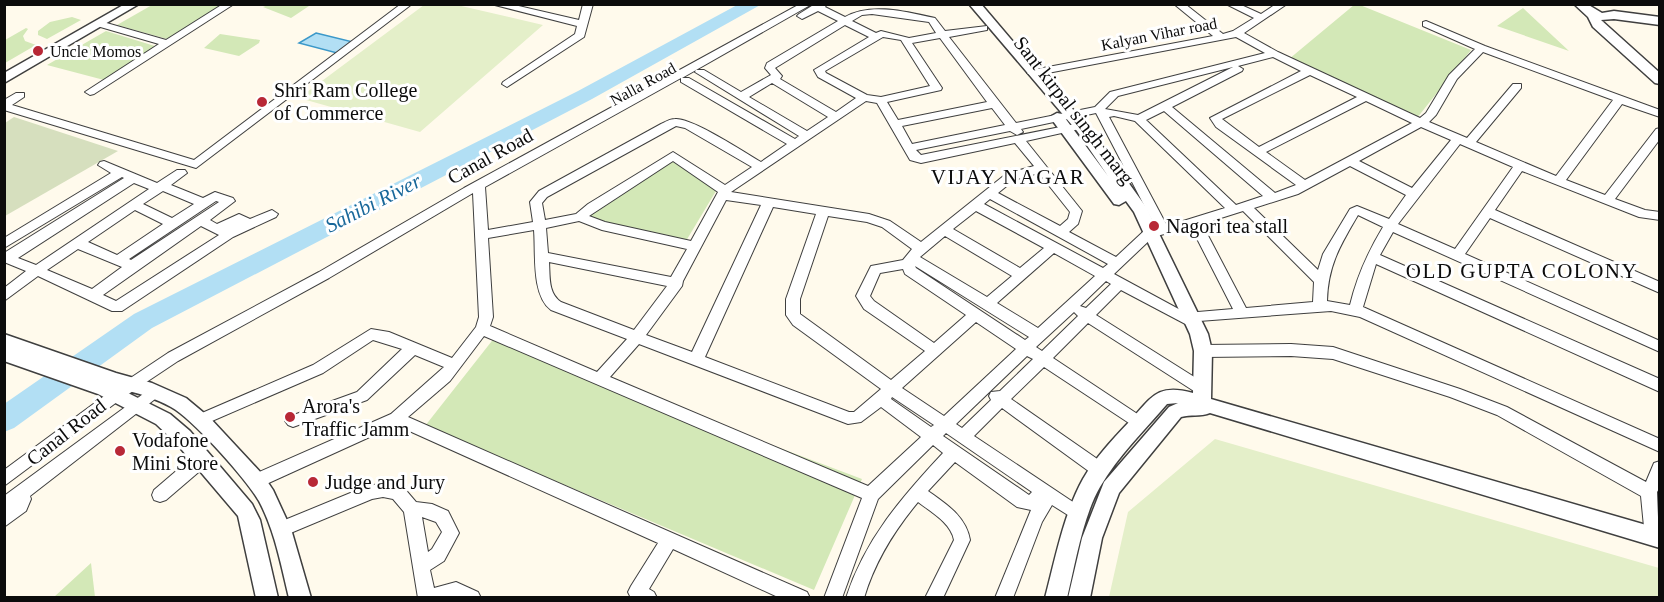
<svg xmlns="http://www.w3.org/2000/svg" width="1664" height="602" viewBox="0 0 1664 602" font-family="'Times New Roman',serif">
<style>
.green{fill:#d3e8b7}
.cemetery{fill:#d6dfbe}
.pitch{fill:#e4efc9}
.water{fill:#b2dff4;stroke:#3b98c9;stroke-width:1.5}
.lines{fill:none;stroke-linecap:round;stroke-linejoin:round}
.river{fill:#b2dff4;fill-rule:evenodd}
.minor-casing{stroke:#3f3f3f;stroke-width:2}
.tertiary-casing{stroke:#3f3f3f;stroke-width:3}
.minor{fill:#fff;fill-rule:evenodd}
.tertiary{fill:#fff;fill-rule:evenodd}
.poi-dot{fill:#b82836;stroke:#fff;stroke-width:2}
.labels{text-anchor:middle;dominant-baseline:central;stroke-width:6;stroke-linejoin:round;paint-order:stroke}
.far-street-label{font-size:16px;fill:#0c0c0c;stroke:#fff}
.far-poi-label{font-size:16px;fill:#0c0c0c;stroke:#fff;text-anchor:start}
.poi-label{font-size:20px;fill:#0c0c0c;stroke:#fff;text-anchor:start}
.street-label{font-size:20px;fill:#0c0c0c;stroke:#fff}
.neighbourhood-label{font-size:21px;letter-spacing:1.5px;fill:#0c0c0c;stroke:#fff}
.water-label{font-size:21px;font-style:italic;fill:#19689a;stroke:#fff}
</style>
<rect width="100%" height="100%" fill="#fffaec"/>
<!-- green -->
<path class="green" d="M152,5h71l-56,34 -50,-14z
M268,5l37,-1 4,2 -18,12 -28,-11z
M1354,5h6l111,45 -54,68 -128,-59z
M1523,8l46,43 -72,-25z
M72,17l9,3 -34,19 -9,-4v-4l12,-9z
M26,28l2,1 -5,7 2,5 11,4 -31,18v-23z
M106,31l52,16 -54,33 -57,-15z
M220,34l40,6 -1,3 -20,13 -35,-8z
M670,155l46,36 -30,50 -99,-21 14,-23z
M495,337l104,43 263,99 -48,111 -389,-164z
M91,563l4,34h-41z"/>
<!-- cemetery -->
<path class="cemetery" d="M14,117l104,34 -113,65v-93z"/>
<!-- pitch -->
<path class="pitch" d="M424,5h33l86,20 -123,107 -121,-34z
M1215,439l444,129v29h-550l19,-85z"/>
<!-- water -->
<path class="water" d="M316,33l37,9 -16,11 -38,-10z"/>
<g class="lines">
<!-- river -->
<path class="river" d="M739,4h23l-170,95 -440,229 -138,100 -10,4v-28l130,-90 444,-223z"/>
<defs>
<path id="minor" d="M223,4h11l-140,90 -4,1 -5,-3 74,-48 -62,-18v-4h6l63,18z
M401,4h11l-216,164 -192,-58v-10l12,-7h8v4l-12,8 182,55z
M491,4h19l69,16 4,-16h10l-9,33 -77,50 -5,-3 1,-2 72,-48 2,-8z
M800,4h12l-130,74h7l106,61 4,-3 -104,-64 1,-2h8l37,22 30,-17 -6,-7 2,-5 71,-42 -20,-10 -16,8 -5,-3 2,-2 16,-10h12l-2,3 20,10c26,-15 62,-5 90,1l10,13 42,-5v4l-38,7 67,86 79,-16 15,-15 155,-39 -29,-16 -204,39 -5,-3 5,-3 181,-34 -39,-32h11l38,30 10,-3 21,-13 -28,-14h13l22,10 15,-10h11l-43,29 34,19 142,66 6,-5 23,-38 26,-26 -52,-23v-4l3,-1 59,25 175,64v7l-38,-13 -56,76 39,15 51,-66 4,-1v11l-45,60 30,11 15,2v8l-21,-3 -117,-46 -27,39 165,72v11l-170,-75 -25,36 195,87v11l-267,-120 -13,23 280,124v13l-284,-128 -13,43 297,132v13l-300,-135 -29,-6 -132,10 -1,6 -5,1 -72,-38 -25,25 111,70 2,4 -2,4 -5,2 -5,-2 -109,-70 -35,35 92,61 3,4 -3,4 -5,2 -5,-2 -91,-60 -33,32 95,66 2,5 -2,5 -6,2 -6,-2 -92,-67 -28,28 111,74 2,5 -2,5 -6,2 -27,-17 -10,17 -29,76h-18l36,-88 -14,-3 -62,-45 -27,29c18,13 38,25 42,49l-27,58h-18l29,-58c-3,-17 -23,-28 -36,-38 -24,29 -43,59 -54,96h-18c19,-59 56,-101 97,-145l-10,-8 -55,54 -36,99h-18l38,-100 -378,-162 -34,45 -42,36 399,175 3,6h-30l-107,-49 -24,40 5,3 3,6h-26l-3,-6 3,-6 27,-43 -262,-118 -134,61 -6,2 -6,-2 -2,-5 2,-5 141,-62 53,-47 -29,-12 -48,45 -74,27 -5,-2 -3,-4 3,-4 69,-25 45,-43 -29,-9 -50,33 -118,51 -5,2 -5,-2 -3,-4 3,-4 118,-51 58,-36 18,3 63,26 24,-31 3,-10 -6,-124 -144,85 -151,83 -57,38 -117,87v-16l107,-79 57,-38 151,-81 145,-84zM872,14l57,8 7,11 -27,5 -28,-7 -5,2 -24,-12 10,-6zM845,25l24,12 -55,33 4,7 38,21 -20,14 -56,-33 2,-3 -7,-8zM883,37l18,3 29,46 -49,11 -14,-2 -41,-22 -1,-2zM940,38l47,64 -89,18 -11,-18 54,-12 1,-2 -30,-45zM1483,52l130,48 -57,76 -80,-34 45,-54v-4h-8l-46,54 -38,-16 7,-7 21,-36zM1273,57l28,14 -91,47 6,9 80,58 -21,8 -103,-86 70,-36 1,-2 -5,-3zM1233,67l-95,48 -33,-6 13,-13zM1310,75l47,22 -98,50 -37,-28zM681,78v4l106,62 -26,18c-17,-10 -70,-45 -86,-43 -5,0 -10,3 -14,5l-122,67 -9,11 3,20 -45,8 -3,-43zM772,83l56,34 -21,14 -58,-34zM866,101l11,2 33,57 11,3 94,-20 19,23 -28,8 -85,68 -31,-21 -21,-7 -138,-22zM1366,101l46,22 -107,57 -39,-28zM992,108l13,17 -93,19 -10,-18zM1164,111l99,85 -27,9 -90,-85zM1096,113l60,115 -11,2 -29,27 -47,-25 9,-8 4,-13 -56,-70 58,-13v-4l-4,-1 -159,32 -5,-5 94,-19 7,4 6,-3 -2,-3zM1114,116l21,5 90,87 -58,18 -58,-109zM676,126l9,2 67,39 -27,18 -52,-33 -85,52 -12,10 -31,6 -3,-17 5,-6zM1421,127l30,13 -39,48 -53,-27zM1460,144l53,23 -58,82 -57,-25zM673,161l45,31 -27,49 -86,-19 -16,-6zM1350,166l56,29 -17,24 -32,-13 -7,3 -27,45 -5,16 -64,-62 44,-14zM1039,173l31,39 -2,7 -8,7 -62,-33 16,-13zM990,199l118,65 -5,4 -119,-64zM726,200l35,5 -69,147 -46,-17 36,-49 1,-5zM773,207l43,7 -30,85v16l7,10 88,64 -27,23h-5l-144,-55zM976,211l68,37 -24,20 -67,-39zM1243,211l71,71 -1,20 -67,6 -44,-84zM1358,215l25,12c-15,25 -26,49 -33,78l-23,-4c1,-36 13,-55 31,-86zM828,216l39,6 15,5 30,22 -9,11 -32,6 -15,30 8,13 61,42 -34,29 -91,-66v-15zM579,221l23,9 85,19 -16,28 -123,-24 -2,-25zM1191,227l42,82 -47,4 -72,-39 39,-37zM534,230c2,23 -3,65 17,80l76,29 -30,33 -107,-46 3,-9 -5,-79zM945,236l67,40 -25,21 -67,-40zM1054,253l41,23 -57,52 -41,-25zM549,262l118,24 -33,44 -73,-28c-13,-9 -11,-25 -12,-40zM915,266l114,71 -4,3 -109,-72zM903,269l2,5 61,41 -32,28 -60,-42 -4,-5 10,-23zM1106,281l5,3 -25,24 -6,-2zM1074,312l4,4 -36,35 -6,-4zM976,322l40,27 -72,67 -42,-28zM639,344l209,80 13,-2 20,-15 40,30 -53,49 -258,-109zM1027,356l6,3 -33,32 -9,1 -2,4 2,4 -29,28 -6,-4zM892,397l42,28 -3,2 -40,-28zM946,433l86,59 -3,3 -86,-59z
M104,161l53,22 20,-13h8l2,3 -16,12 32,13 12,-6 18,6 2,3 -25,19 7,4 22,-10 11,5 22,-9 6,4 -2,3 -43,20 -111,74h-10l-74,-35 -34,25v-13l22,-17 -22,-9v-9l120,-75 -2,-1 -118,71v-10l107,-65 -13,-8 2,-3zM134,183l15,6 -113,76 -18,-7zM163,191l31,13 -22,14 -29,-14zM216,201l3,1 -88,58 -2,-1zM135,210l28,14 -46,31 -29,-13zM201,226l18,9 -103,66 -13,-6zM78,249l44,18 -30,22 -45,-19z
M1291,344l42,3 127,42 47,18 139,75 8,-19 6,-2v26l-3,5 2,50 -6,3 -6,-3 -2,-5 -4,-41 -144,-81 -47,-18 -117,-38 -42,-3 -88,1 -5,-2 -2,-4 2,-4 5,-2z
M154,386l5,2 2,4 -2,4 -129,100 1,3 -5,12 -22,16v-31z
M202,452l6,2 2,5 -2,5 -42,36 -6,2 -6,-2 -2,-5 2,-5 42,-36z
M383,483l21,5 12,14 16,2 16,7 11,22 -15,28 -14,9 4,18 22,-6 22,10 3,6h-63l-14,-86 -11,-13 -10,-2 -11,2 -91,38 -6,-3 -2,-5 2,-5 90,-37zM422,517l14,5 6,10 -10,17 -4,3z"/>
<path id="tertiary" d="M125,4h14l-135,79v-10z
M969,4h12l56,66 50,55 59,82 62,127 4,17 -1,48 449,130v19l-450,-135c-10,4 -19,1 -29,4l-62,76 -17,45 -12,60h-22l14,-60 22,-56 65,-75 9,-4 -11,1c-23,27 -49,52 -67,83 -17,29 -25,78 -33,111h-22c10,-38 19,-85 38,-119 12,-21 29,-39 46,-57 23,-25 28,-39 64,-29l1,-42 -4,-17 -56,-122 -8,-11 -7,4 -5,-1 -64,-87 7,-4 5,1 46,62 -31,-45z
M1574,4h13l15,9 12,-2 46,6v8l-46,-6 -13,1 59,53v11l-5,-1 -62,-56 -5,-10z
M4,334l112,39 36,10 34,15 24,20 53,57 10,15 18,39 20,69h-22c-8,-33 -14,-67 -30,-97 -13,-22 -66,-82 -88,-94 -16,-9 -33,-14 -51,-18l50,25 20,17 62,73 8,16 18,78h-22l-18,-82 -62,-73 -20,-19 -58,-30 -94,-33v-14l8,3 -8,-3z"/>
</defs>
<!-- minor casing -->
<use href="#minor" class="minor-casing"/>
<!-- tertiary casing -->
<use href="#tertiary" class="tertiary-casing"/>
<!-- minor -->
<use href="#minor" class="minor"/>
<!-- tertiary -->
<use href="#tertiary" class="tertiary"/>
</g>
<!-- markers -->
<g class="poi-dot">
<circle cx="38" cy="51" r="6"/>
<circle cx="262" cy="102" r="6"/>
<circle cx="1154" cy="226" r="6"/>
<circle cx="290" cy="417" r="6"/>
<circle cx="120" cy="451" r="6"/>
<circle cx="313" cy="482" r="6"/>
</g>
<g class="labels">
<!-- far-street labels -->
<g class="far-street-label">
<text transform="translate(1159 34) rotate(-11)">Kalyan Vihar road</text>
<text transform="translate(643 84) rotate(-29)">Nalla Road</text>
</g>
<!-- far-poi labels -->
<g class="far-poi-label">
<text x="50" y="51">Uncle Momos</text>
</g>
<!-- poi labels -->
<g class="poi-label">
<text x="274" y="90">Shri Ram College<tspan x="274" dy="23">of Commerce</tspan></text>
<text x="1166" y="226">Nagori tea stall</text>
<text x="302" y="406">Arora's<tspan x="302" dy="23">Traffic Jamm</tspan></text>
<text x="132" y="440">Vodafone<tspan x="132" dy="23">Mini Store</tspan></text>
<text x="325" y="482">Judge and Jury</text>
</g>
<!-- street labels -->
<g class="street-label">
<text transform="translate(1074 110) rotate(52)">Sant kirpal singh marg</text>
<text transform="translate(490 156) rotate(-29)">Canal Road</text>
<text transform="translate(66 432) rotate(-38)">Canal Road</text>
</g>
<!-- neighbourhood labels -->
<g class="neighbourhood-label">
<text x="1008" y="177">VIJAY NAGAR</text>
<text x="1522" y="271">OLD GUPTA COLONY</text>
</g>
<!-- water labels -->
<g class="water-label">
<text transform="translate(373 203) rotate(-27)">Sahibi River</text>
</g>
</g>
<!-- border -->
<rect width="1664" height="602" fill="none" stroke="#0c0c0c" stroke-width="12"/>
</svg>
